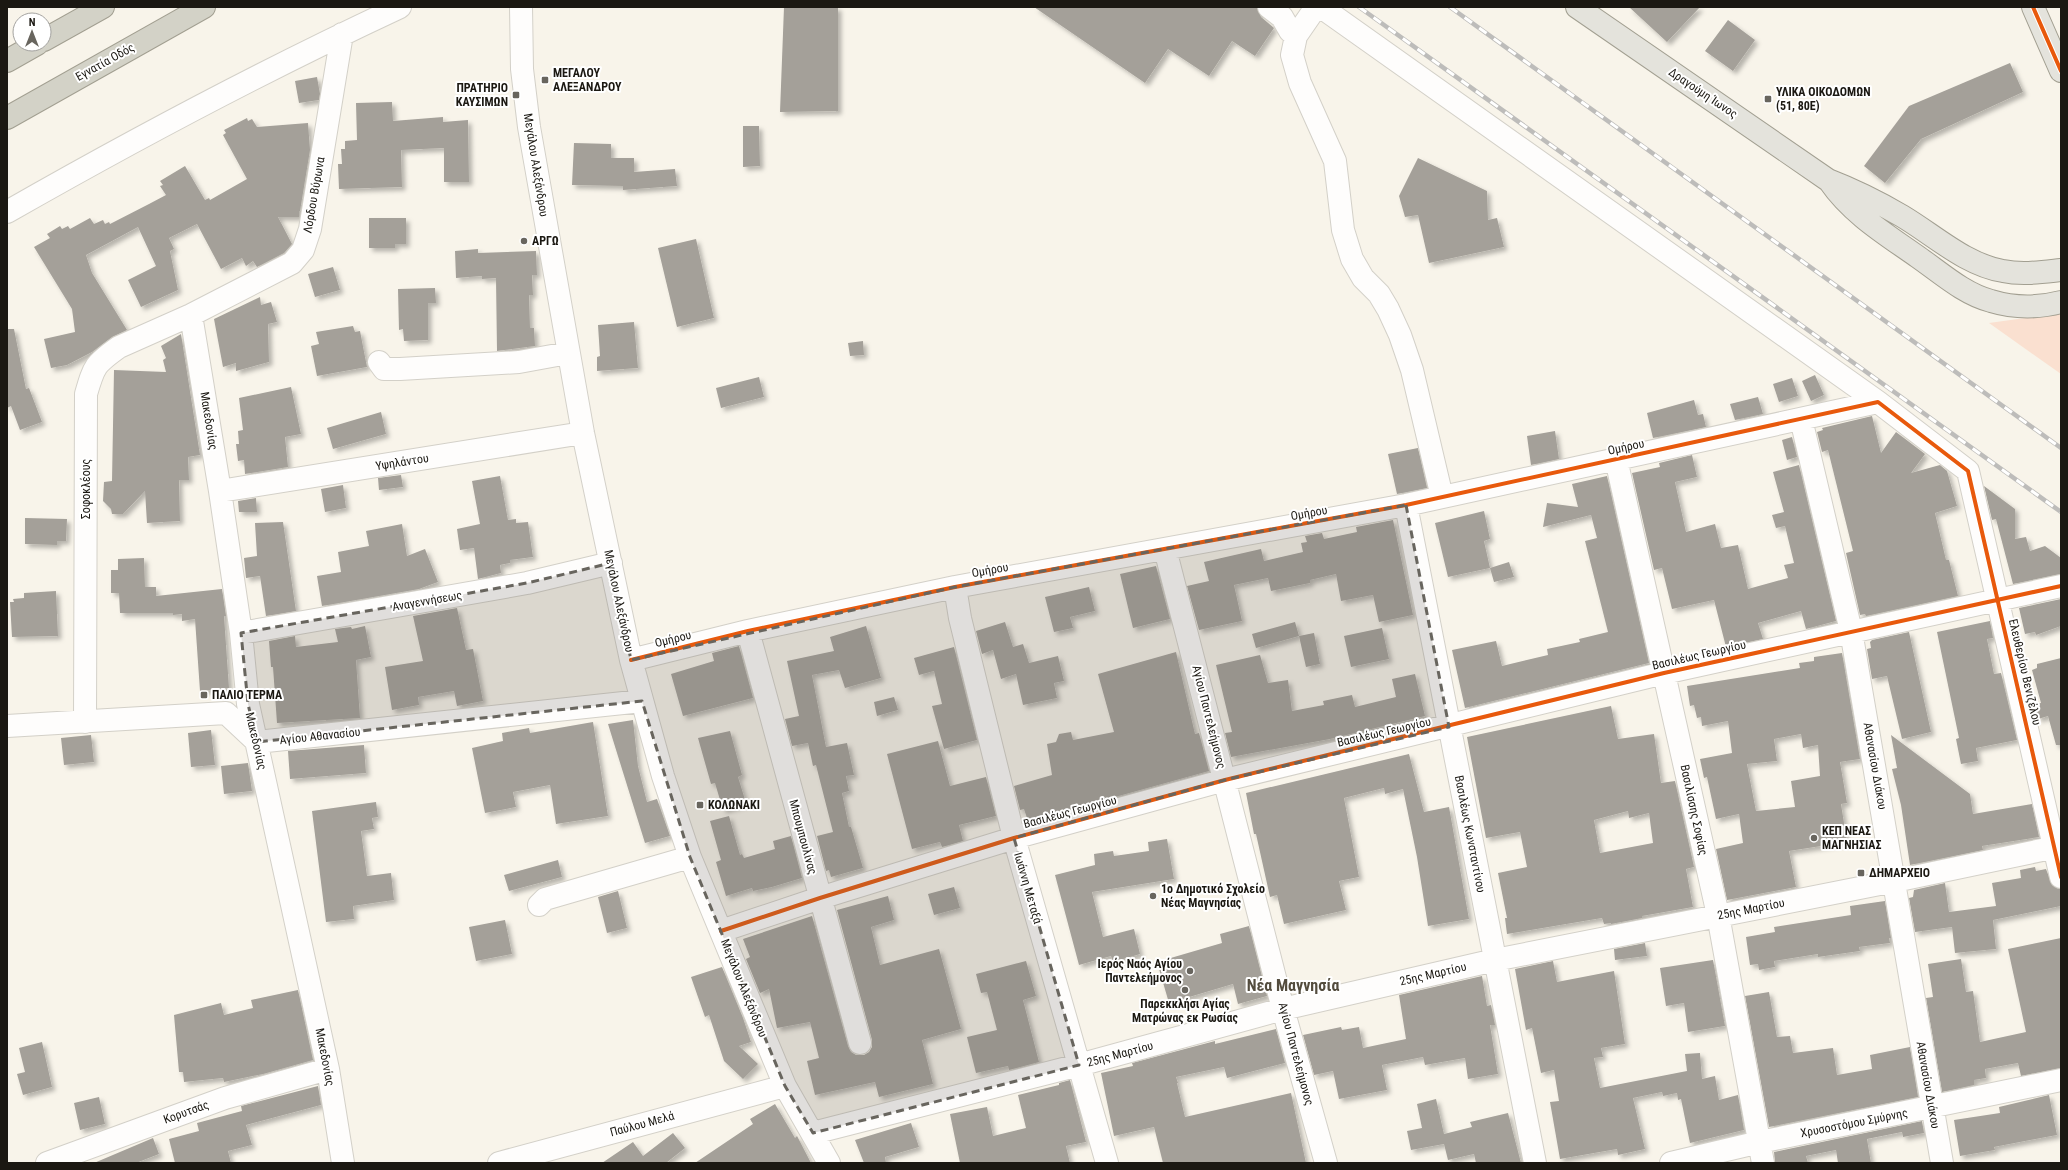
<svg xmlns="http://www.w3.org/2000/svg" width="2068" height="1170" viewBox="0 0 2068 1170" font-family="'Roboto Condensed',sans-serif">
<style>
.green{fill:#fae0d0}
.building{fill:#a4a099;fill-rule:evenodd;filter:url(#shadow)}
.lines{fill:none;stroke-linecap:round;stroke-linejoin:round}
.minor-casing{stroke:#d3d0c8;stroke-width:24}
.major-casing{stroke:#a29f91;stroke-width:24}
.highway-casing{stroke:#a29f91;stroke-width:24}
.minor{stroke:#fefdfc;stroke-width:22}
.major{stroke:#e4e3dc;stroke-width:22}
.highway{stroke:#d3d2c7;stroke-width:22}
.rail-casing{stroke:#bdbcba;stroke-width:4.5}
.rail{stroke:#fff;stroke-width:3;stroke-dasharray:9;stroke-linecap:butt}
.cycleway-casing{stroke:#fff;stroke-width:6}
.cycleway{stroke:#e8590c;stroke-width:4}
.marked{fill:#68655e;fill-opacity:0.2;stroke:#68655e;stroke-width:3;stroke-dasharray:8 5;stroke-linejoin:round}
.poi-dot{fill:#68655e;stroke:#fff;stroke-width:1.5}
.labels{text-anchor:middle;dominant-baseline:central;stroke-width:4;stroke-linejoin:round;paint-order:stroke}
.street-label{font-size:12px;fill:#1b1812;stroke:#fff}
.poi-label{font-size:12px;font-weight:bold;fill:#1b1812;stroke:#fff;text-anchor:start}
.district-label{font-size:16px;font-weight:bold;fill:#534c3e;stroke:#fff}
</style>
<defs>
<filter id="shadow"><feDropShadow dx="3.5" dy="3.5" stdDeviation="2" flood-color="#0004"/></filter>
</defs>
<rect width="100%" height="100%" fill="#f8f4ea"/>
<!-- green -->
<path class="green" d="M2061,313v61l-72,-51z"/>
<!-- building -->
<path class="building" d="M784,7h54v104l-58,1z
M1034,7h223l4,10 13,11 -19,28 -23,-15 -23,35 -41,-27 -23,34z
M1629,7h71l-33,35z
M1728,20l27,20 -22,31 -28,-20z
M2010,63l13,29 -102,47 -36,44 -21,-17 45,-60z
M317,77l3,17 -1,6 -20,3 -4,-22z
M392,102l1,19 50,-4v5l25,-2 1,62h-25v-34l-43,2 1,37 -63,2 -1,-25h4l-1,-15h4v-8l12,-1 -1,-37z
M247,118l1,3 4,-2 5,8 51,-4 2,27 -10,61h-1v6h-21l14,27 -8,9 -27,14 -4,-6 -7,5 -4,-8 -21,11 -24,-45 -28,14 5,11 -4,2 8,39 -37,17 -13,-27 28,-14 -18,-39 -52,28 6,18 35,57 -15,7 -20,15 -25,13 -16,3 -7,-29 31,-7 -3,-23 -38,-62 16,-9 -3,-4 13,-8 2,3 6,-3 2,3 20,-11 4,6 9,-4 2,4 4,-2 1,2 39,-20 17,-9 -6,-9 3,-1 -3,-4 25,-15 20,34 4,-2 1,2 37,-21 -24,-44 3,-2 -2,-3z
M743,126h16l1,40 -17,1z
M574,143l37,1v14h23v14l41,-3 2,17 -54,4v-4l-51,-1z
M1418,158l69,33 1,29 9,-2 7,29 -75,16 -11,-48 -13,2 -6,-21z
M369,218h37v26h-11v4h-26z
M696,239l18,79 -37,9 -19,-79z
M478,249v4l58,-2 1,24h-5l1,20h-4l1,33h4l1,18 -38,5 -1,-73 -14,1v-3l-26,2 -1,-27z
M333,267l7,23 -25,7 -7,-23z
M435,288l1,15h-8v37l-24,1 -1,-12 -4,1 -1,-41z
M260,297l1,8 10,-3 6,20 -9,2 1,38 -33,9v-8l-13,4 -9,-48z
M634,322l4,46 -41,3v-14l3,-1 -2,-31z
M353,326l2,6 5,-1 7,36 -50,9 -6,-30 8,-2 -3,-12z
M7,329h7l12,60 3,-1 13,34 -22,8 -9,-24 -4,2z
M181,334l19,121 -12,2 1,23h-10l1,41 -33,2 -2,-32 -22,23h-11l-1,-5 -8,-8 1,-19 8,-1 2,-111 52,2 -3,-12 3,-2 -5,-12z
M863,341l1,14 -14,1 -2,-13z
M1815,375l9,20 -13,6 -9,-20z
M759,377l5,20 -43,11 -5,-20z
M1792,378l6,18 -19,6 -6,-18z
M291,387l10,47 -16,3 3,30 -43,7 -1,-14 -6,1 -2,-17h3l-1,-13 5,-1 -4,-32z
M1758,397l5,17 -28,6 -5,-16z
M1694,400l4,15 5,-1 3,13 -53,11 -6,-25z
M381,412l5,22 -53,15 -6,-21z
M1872,416l9,37 15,-21 29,22 -14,19 29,-8 7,6 10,35 -22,7 11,47h3l9,36 -92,20 -1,-2 -5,1 -14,-62 7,-2 -25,-101 -6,2 -5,-20 6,-2 -1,-2z
M1555,431l4,28 -28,6 -4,-29z
M1792,437l5,20 -10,3 -5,-20z
M1418,448l9,40 -30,6 -9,-40z
M1692,455l5,22 -22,5 11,50 29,-8 6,24 17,-3 10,44 40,-11 -4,-13 10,-2 -9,-37 -9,2 -4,-13 12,-3 -11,-40 26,-7 37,156 -30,8 -5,-18 -43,12 5,16 -37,8 -12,-47 -42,9 -10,-41 -8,2 -22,-97 28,-6 -1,-4z
M401,475l2,12 -24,3 -1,-12z
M500,476l8,44 8,-1v4l12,-1 5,35 -23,3v3l-10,2 1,8 -23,6 -4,-31 -14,2 -3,-21 23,-5 -8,-43z
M1607,476l42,187 -184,45 -13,-58 44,-9 6,25 46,-11 -1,-6 33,-7 -1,-3 29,-7 -23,-91 12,-3 -6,-23 -48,12 4,-24 31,4 -6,-23z
M343,485l3,23 -21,4 -4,-23z
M1984,486l31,23v30l11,-2 4,14 15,-5 16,12v16l-48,10 -17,-65 -4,1z
M256,498l1,14h-18l-1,-11z
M1484,511l6,28 -6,2 6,27 -42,9 -13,-54z
M25,518l42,1 -1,22h-9v4l-32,-1z
M1393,520l20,95 -34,7 -6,-27 -32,6 -5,-27 -26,6v3l-39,8 -3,-13 -34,7 8,36 -43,9 -12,-44 22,-5 -5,-19 57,-13 3,12 39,-9 -2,-9 6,-1 -2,-6 17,-3 2,6 33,-7 -1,-5z
M283,522l13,89 -30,5 -6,-40 -14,2 -2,-20 13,-2 -2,-33z
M402,524l5,32 18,-7 13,33 -19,7 -97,17 -5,-30 24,-4 -3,-20 31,-6 -3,-15z
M144,558l1,29h11v9l66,-7 4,27h-2l5,72 -29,3 -5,-72 -13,2v-7l-9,1v-2h-53l-1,-20h-8v-23h7v-11z
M1509,562l5,15 -20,5 -4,-14z
M1156,566l14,53 -37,9 -13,-54z
M1089,587l6,24 -25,6 3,11 -19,4 -9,-35z
M56,591l2,45 -46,1 -2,-35h4l-1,-3 11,-1v-5z
M2061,599v27l-25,9 -1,-3 -10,2 -6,-26z
M457,608l9,42 7,-1 10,52 -26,5 -3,-15 -36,6 1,8 -27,5 -7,-43 38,-6 -10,-45z
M1990,621l3,17 -6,1 7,35 7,-1 16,67 -41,8 2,13 -17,3 -5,-25 3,-1 -22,-106z
M1005,622l8,25 10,-3 6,19 29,-7 6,25 -10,2 3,15 -34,7 -7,-31 -15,5 -8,-29 -11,4 -6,-23z
M1295,622l4,14 -43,12 -4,-14z
M365,626l6,31 -15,3 4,58 -83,5 -4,-56h-2l-2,-26 26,-5 1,11 42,-5 -3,-13 16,-2 1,2z
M866,626l15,52 -36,10 -6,-18 -27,5 14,72 21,-4 7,32 -8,1 3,15 -7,2 7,34h2l12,41 -32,9 -2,-7 -3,1 -9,-35 16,-4 -17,-67 -3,1 -5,-23 -16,3 -7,-27 14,-3 -12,-55 47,-10 -4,-14z
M1382,628l7,31 -38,8 -7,-31z
M1909,632l22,100 -29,7 -15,-63 -15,3 -5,-30 4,-1 -1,-6 2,-2z
M1314,633l6,31 -14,3 -7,-31z
M739,646l14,52 -70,18 -12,-42 43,-13 -2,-8z
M954,647l23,93 -33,9 -12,-43 10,-2 -8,-33 -15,4 -5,-17z
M1176,652l19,82 4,-1 10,38 -181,50 -4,-12 -4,1 -6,-24 38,-11 -5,-31 9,-2 3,-8 12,-2 2,8 41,-8 -16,-58z
M1842,653l18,106 -20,3 7,41 -6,1 6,38 -58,9 7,36 -69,13 -11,-51 27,-6 -4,-29 -23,5 -9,-42 -3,1 -4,-19 32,-6 -4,-32 -26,5 -1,-9 -4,1 -3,-13 -4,1 -3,-20 113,-18 -1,-5 15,-2v-4zM1801,734l2,14 15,-3 2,31 -29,5 4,26 -39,4 -9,-47 30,-3 -3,-22z
M1260,655l8,28 20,-3 4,31 32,-6 -1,-4 29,-6 3,12 41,-10 -4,-18 23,-5 10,42 -95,23 -99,18 -6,-24 7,-1 -16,-67z
M2061,658v87h-5l-8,-29 -10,3 -4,-15 7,-1 -9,-33 5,-2v-4z
M894,697l4,13 -21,6 -3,-14z
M1611,706l7,33 36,-5 7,49 14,-2 19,86 -8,2 7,38 -51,9v2l-31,6v-1l-7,1 -2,-6 -95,16 -2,-16h2l-9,-45 29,-6 -7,-35 -34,6 -19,-101zM1628,811l1,7 20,-5 4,30 -53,10 -6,-33z
M633,720l5,46 9,36 10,-3 13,37 -25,7 -37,-119z
M593,722l15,94 -52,8 -6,-39 -37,7 3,15 -31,6 -13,-65 31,-7 -1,-8 27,-5 1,5z
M211,730l4,35 -24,2 -3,-34z
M730,731l12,44 -4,2 8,26 -23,7 -8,-27 -4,1 -13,-46z
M91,735l3,27 -30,3 -3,-27z
M1891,735l79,59 3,20 59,-10 7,33 -57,9 1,4 -73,15 -9,-60 -9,-36 5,-1z
M938,741l12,45 36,-9 10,39 -37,9 4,16 -21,6 -2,-5 -28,7 -25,-95z
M364,745l2,28 -76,6 -2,-28z
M1409,754l15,58 25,-5 20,112 -41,7 -11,-69 -14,-68 -18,5 -1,-6 -40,10 15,79 -20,4 7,29 -62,14 -7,-29 -7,2 -14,-63h-2l-8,-41z
M248,763l4,28 -28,3 -3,-28z
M376,802l2,15 -6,1 2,11 -13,2 6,45 24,-3 3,27 -41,6 1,13 -28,3 -14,-111z
M729,816l11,39 2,-1 2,4 31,-9 -2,-8 18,-5 11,42 -30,9 -19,4 -1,-3 -26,8 -10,-34 5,-2 -11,-39z
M1167,839l7,40 -82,13 11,45 31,-8 6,25 -27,8 -2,-6 -32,9 -24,-90 40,-10 -1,-11 19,-3 1,5 35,-5 -1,-9z
M558,860l4,17 -53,14 -5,-16z
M2035,867l1,4 10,-2 6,16 9,4v17l-68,14 3,29 -41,4 -3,-26 -37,5 -6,-34 4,-1 1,-7 31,-7 4,29 47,-6 -4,-23 29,-5 -1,-8z
M954,887l6,21 -26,7 -6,-21z
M618,891l9,37 -20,5 -9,-36z
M888,896l6,24 -23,7 9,38 59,-16 22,80 -39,11 11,44 -54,13 -4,-15 -60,13 -8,-34 12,-3 -9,-36 -33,6 -8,-39 -9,4 -14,-34 4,-2 -7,-18 69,-23 36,130 3,6 5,3h8l5,-3 3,-5v-7l-35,-130z
M1885,901l6,37h-2l1,5 -31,4 1,4 -42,6v-3l-44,7 1,6 -16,3 -1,-6 -8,1 -4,-28 29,-5 -1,-5 77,-12 -1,-9z
M505,920l7,34 -36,7 -7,-34z
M1249,926l18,70 -29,8 -5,-20 -64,19 -12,-41 65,-19 -2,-9z
M2061,938v130l-40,8 -3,-13 -33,6 1,9 -12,2v5l-32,7 -16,-94 7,-1 -5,-33 33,-5 5,33 7,-1 7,51 46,-10 -18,-83z
M1645,943l2,13 -32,4 -1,-11z
M1713,960l12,66 -37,6 -4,-29 -18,3 -6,-38z
M1026,961l10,35 -13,4 16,62 -30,8 -1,-4 -32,7 -9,-36 30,-7 -10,-38 -6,1 -5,-19z
M1553,961l4,21 57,-11 11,73 -24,4 2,9 -9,1 6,30 87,-17 -2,-17 15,-1 2,26 13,-3 4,24 19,-5 6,35 -54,13 -9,-44 -3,1 -1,-7 -14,3 -1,-4 -29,6 12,51 -27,6 -1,-6 -57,10 -10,-57 9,-1 -5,-31 -13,3 -9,-45 -6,2 -11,-61z
M722,967l21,51 8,24 -12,4 19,18 -15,15 -19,-18 -15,-46 -4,2 -14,-40z
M1482,976l5,30 4,-1 4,20h-5l8,49 -30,5 -3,-21 -40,7 -2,-8 -41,8 5,25 -48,9 -6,-28 -19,4 -11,-40 38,-8 1,3 17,-3 4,21 43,-9 -7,-44z
M298,990l15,70 -50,14 -39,8 -1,-4 -39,4 -1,-10h-4l-5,-57 47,-12 3,12 29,-7 -2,-8z
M1769,992l8,45 13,-1 3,17 40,-5 4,27 35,-6 -2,-14 40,-8 8,50 -149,30 -24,-131z
M1276,1029l9,34 -58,15 -3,-11 -48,10 2,6h-1l8,34 106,-24 15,70h-143l-9,-36 -40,9 -13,-63 32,-7 -1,-3 83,-22v3z
M42,1042l10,45 -29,8 -6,-21 8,-2 -6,-24z
M1070,1080l16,62 -20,4 4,17h-110l-10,-49 37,-7 6,29 33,-8 -8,-33 41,-10v-2z
M318,1086l3,19 -75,20 6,20 -24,6 3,12h-56l-6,-24 30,-8 -2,-8 45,-12 -1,-5z
M2049,1095l8,40 -63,12 1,3 -35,6 -6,-36 46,-7 -1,-6z
M99,1097l6,27 -25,6 -6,-27z
M1436,1099l8,35 28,-7 -2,-5 38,-9 13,50h-45l-2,-9 -26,6 -4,-16 -33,6 -4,-19 15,-3 -5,-24z
M775,1104l20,34 2,-2 14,27h-116l58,-39 -3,-5z
M1922,1121l2,12 -21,4 -1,-5 -35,7 4,24h-33l-2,-13 -30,6 2,7h-33l-1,-11z
M911,1123l8,24 -34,10 1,6h-22l-9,-23z
M673,1133l12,15 -19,15h-64l31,-21 10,14z
M153,1138l6,16 -23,9h-42z"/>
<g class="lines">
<defs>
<path id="minor" d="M521,7l1,62 7,58 54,306 48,227 32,116 27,81 95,229 44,77
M1269,7l13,10 8,14 6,5
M1316,7l-20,29 -4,19 8,28 35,78 8,69 9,29 11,19 16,16 9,15 12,26 12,35 30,127
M1321,7l557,395
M7,212c128,-73 260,-143 393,-205
M191,315l29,176 21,142 7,71 80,365 15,94
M379,362l5,7h16l119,-7 49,-9
M1801,419l50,212 91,532
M1616,459l102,456 45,248
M220,491l363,-58
M1406,505l129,658
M1165,549l118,460 43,154
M955,587l5,31 54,220 93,325
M748,631l112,412
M241,633l286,-50 84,-20
M631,660l117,-29 207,-44 451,-82 472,-103 90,69 93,406
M85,722l1,-328c8,-28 9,-30 33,-47l72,-32 101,-52 11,-13 7,-21 32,-195
M7,726l219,-13 31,29 385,-41
M539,905l6,-6 145,-42
M721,931l99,-33 194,-60 211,-58 439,-107 397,-87
M813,1133l266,-68 204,-56 212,-49 400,-79 166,-35
M47,1163l178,-65 103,-29
M499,1163l286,-77
M1671,1163l89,-21 301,-62"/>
<path id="major" d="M1577,7l251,173c26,10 50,22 74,36 32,19 64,49 101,55 19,4 39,1 58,-1
M2033,7l28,64
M1830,182c22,32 57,53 88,75 23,16 46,37 73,44 23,7 47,7 70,1"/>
<path id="highway" d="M44,40l59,-33
M7,61l30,-17
M7,118l197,-111"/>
</defs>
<!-- minor casing -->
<use href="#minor" class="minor-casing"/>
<!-- major casing -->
<use href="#major" class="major-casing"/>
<!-- highway casing -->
<use href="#highway" class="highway-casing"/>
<!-- minor -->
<use href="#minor" class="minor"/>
<!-- major -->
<use href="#major" class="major"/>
<!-- highway -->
<use href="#highway" class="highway"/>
<defs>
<path id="rail" d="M1359,7l702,505
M1450,7l611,441"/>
</defs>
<!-- rail casing -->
<use href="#rail" class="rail-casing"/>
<!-- rail -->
<use href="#rail" class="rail"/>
<defs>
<path id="cycleway" d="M2033,7l28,64
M631,660l117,-29 207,-44 451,-82 472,-103 90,69 93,406
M721,931l99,-33 194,-60 211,-58 439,-107 397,-87"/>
</defs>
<!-- cycleway casing -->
<use href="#cycleway" class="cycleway-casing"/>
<!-- cycleway -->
<use href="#cycleway" class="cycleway"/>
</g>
<!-- marked area -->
<path class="marked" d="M1406,505l43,222 -224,53 -211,58 65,227 -266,68 -28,-47 -95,-229 -48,-156 -385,41 -9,-38 -7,-71 286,-50 84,-20 20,97 324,-73z"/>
<!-- markers -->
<g class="poi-dot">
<rect x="541" y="76" width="8" height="8" rx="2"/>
<rect x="512" y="91" width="8" height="8" rx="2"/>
<rect x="1764" y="95" width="8" height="8" rx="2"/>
<circle cx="524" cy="241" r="4"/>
<rect x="200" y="691" width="8" height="8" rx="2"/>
<rect x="696" y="801" width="8" height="8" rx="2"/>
<circle cx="1814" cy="838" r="4"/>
<rect x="1857" y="869" width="8" height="8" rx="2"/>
<circle cx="1153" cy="896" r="4"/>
<circle cx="1190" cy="971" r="4"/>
<circle cx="1185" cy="990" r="4"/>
</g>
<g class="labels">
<!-- street labels -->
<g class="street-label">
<text transform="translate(105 62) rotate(-29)">Εγνατία Οδός</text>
<text transform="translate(1703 93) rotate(34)">Δραγούμη Ίωνος</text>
<text transform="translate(536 165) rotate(81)">Μεγάλου Αλεξάνδρου</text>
<text transform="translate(314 195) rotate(-80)">Λόρδου Βύρωνα</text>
<text transform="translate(209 421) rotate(81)">Μακεδονίας</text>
<text transform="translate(1626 447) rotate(-12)">Ομήρου</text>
<text transform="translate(402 462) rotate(-9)">Υψηλάντου</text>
<text transform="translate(86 489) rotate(-90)">Σοφοκλέους</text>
<text transform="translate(1309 513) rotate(-10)">Ομήρου</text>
<text transform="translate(990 570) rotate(-10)">Ομήρου</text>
<text transform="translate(427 601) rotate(-10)">Αναγεννήσεως</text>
<text transform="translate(619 601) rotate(78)">Μεγάλου Αλεξάνδρου</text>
<text transform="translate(673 639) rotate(-14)">Ομήρου</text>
<text transform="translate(1699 655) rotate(-13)">Βασιλέως Γεωργίου</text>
<text transform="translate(2025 672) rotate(77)">Ελευθερίου Βενιζέλου</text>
<text transform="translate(1209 717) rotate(76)">Αγίου Παντελεήμονος</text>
<text transform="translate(1384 732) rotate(-13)">Βασιλέως Γεωργίου</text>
<text transform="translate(320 736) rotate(-6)">Αγίου Αθανασίου</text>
<text transform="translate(256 741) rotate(77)">Μακεδονίας</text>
<text transform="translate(1875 766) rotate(80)">Αθανασίου Διάκου</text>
<text transform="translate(1694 810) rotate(78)">Βασιλίσσης Σοφίας</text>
<text transform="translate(1070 812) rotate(-15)">Βασιλέως Γεωργίου</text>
<text transform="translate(1470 834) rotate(79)">Βασιλέως Κωνσταντίνου</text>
<text transform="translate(803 837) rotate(75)">Μπουμπουλίνας</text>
<text transform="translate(1028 888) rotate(74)">Ιωάννη Μεταξά</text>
<text transform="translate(1751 909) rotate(-11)">25ης Μαρτίου</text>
<text transform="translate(1433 974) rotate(-13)">25ης Μαρτίου</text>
<text transform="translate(744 988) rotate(68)">Μεγάλου Αλεξάνδρου</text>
<text transform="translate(1120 1054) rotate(-15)">25ης Μαρτίου</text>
<text transform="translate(1296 1054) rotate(75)">Αγίου Παντελεήμονος</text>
<text transform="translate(325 1057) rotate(79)">Μακεδονίας</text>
<text transform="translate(1928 1085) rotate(80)">Αθανασίου Διάκου</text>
<text transform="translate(186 1112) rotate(-20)">Κορυτσάς</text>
<text transform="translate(1854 1123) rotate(-11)">Χρυσοστόμου Σμύρνης</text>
<text transform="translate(642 1124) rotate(-15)">Παύλου Μελά</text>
</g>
<!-- poi labels -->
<g class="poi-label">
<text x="553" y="73">ΜΕΓΑΛΟΥ<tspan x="553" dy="14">ΑΛΕΞΑΝΔΡΟΥ</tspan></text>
<text x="508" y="88" text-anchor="end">ΠΡΑΤΗΡΙΟ<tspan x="508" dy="14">ΚΑΥΣΙΜΩΝ</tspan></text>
<text x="1776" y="92">ΥΛΙΚΑ ΟΙΚΟΔΟΜΩΝ<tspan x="1776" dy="14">(51, 80Ε)</tspan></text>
<text x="532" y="241">ΑΡΓΩ</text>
<text x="212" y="695">ΠΑΛΙΟ ΤΕΡΜΑ</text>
<text x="708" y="805">ΚΟΛΩΝΑΚΙ</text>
<text x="1822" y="831">ΚΕΠ ΝΕΑΣ<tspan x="1822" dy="14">ΜΑΓΝΗΣΙΑΣ</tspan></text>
<text x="1869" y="873">ΔΗΜΑΡΧΕΙΟ</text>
<text x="1161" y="889">1ο Δημοτικό Σχολείο<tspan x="1161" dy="14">Νέας Μαγνησίας</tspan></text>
<text x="1182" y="964" text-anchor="end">Ιερός Ναός Αγίου<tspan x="1182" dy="14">Παντελεήμονος</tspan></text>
<text x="1185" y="1004" text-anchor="middle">Παρεκκλήσι Αγίας<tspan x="1185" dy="14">Ματρώνας εκ Ρωσίας</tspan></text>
</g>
<!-- district labels -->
<g class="district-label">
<text x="1293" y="985">Νέα Μαγνησία</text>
</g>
</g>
<!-- border -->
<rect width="2068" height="1170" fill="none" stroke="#1b1812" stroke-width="16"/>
<!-- north arrow -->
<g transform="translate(32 32)"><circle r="19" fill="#ffffff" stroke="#a4a3a0"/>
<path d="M0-3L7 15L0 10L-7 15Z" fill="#68655e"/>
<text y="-6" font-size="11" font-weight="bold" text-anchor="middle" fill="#1b1812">N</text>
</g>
</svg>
